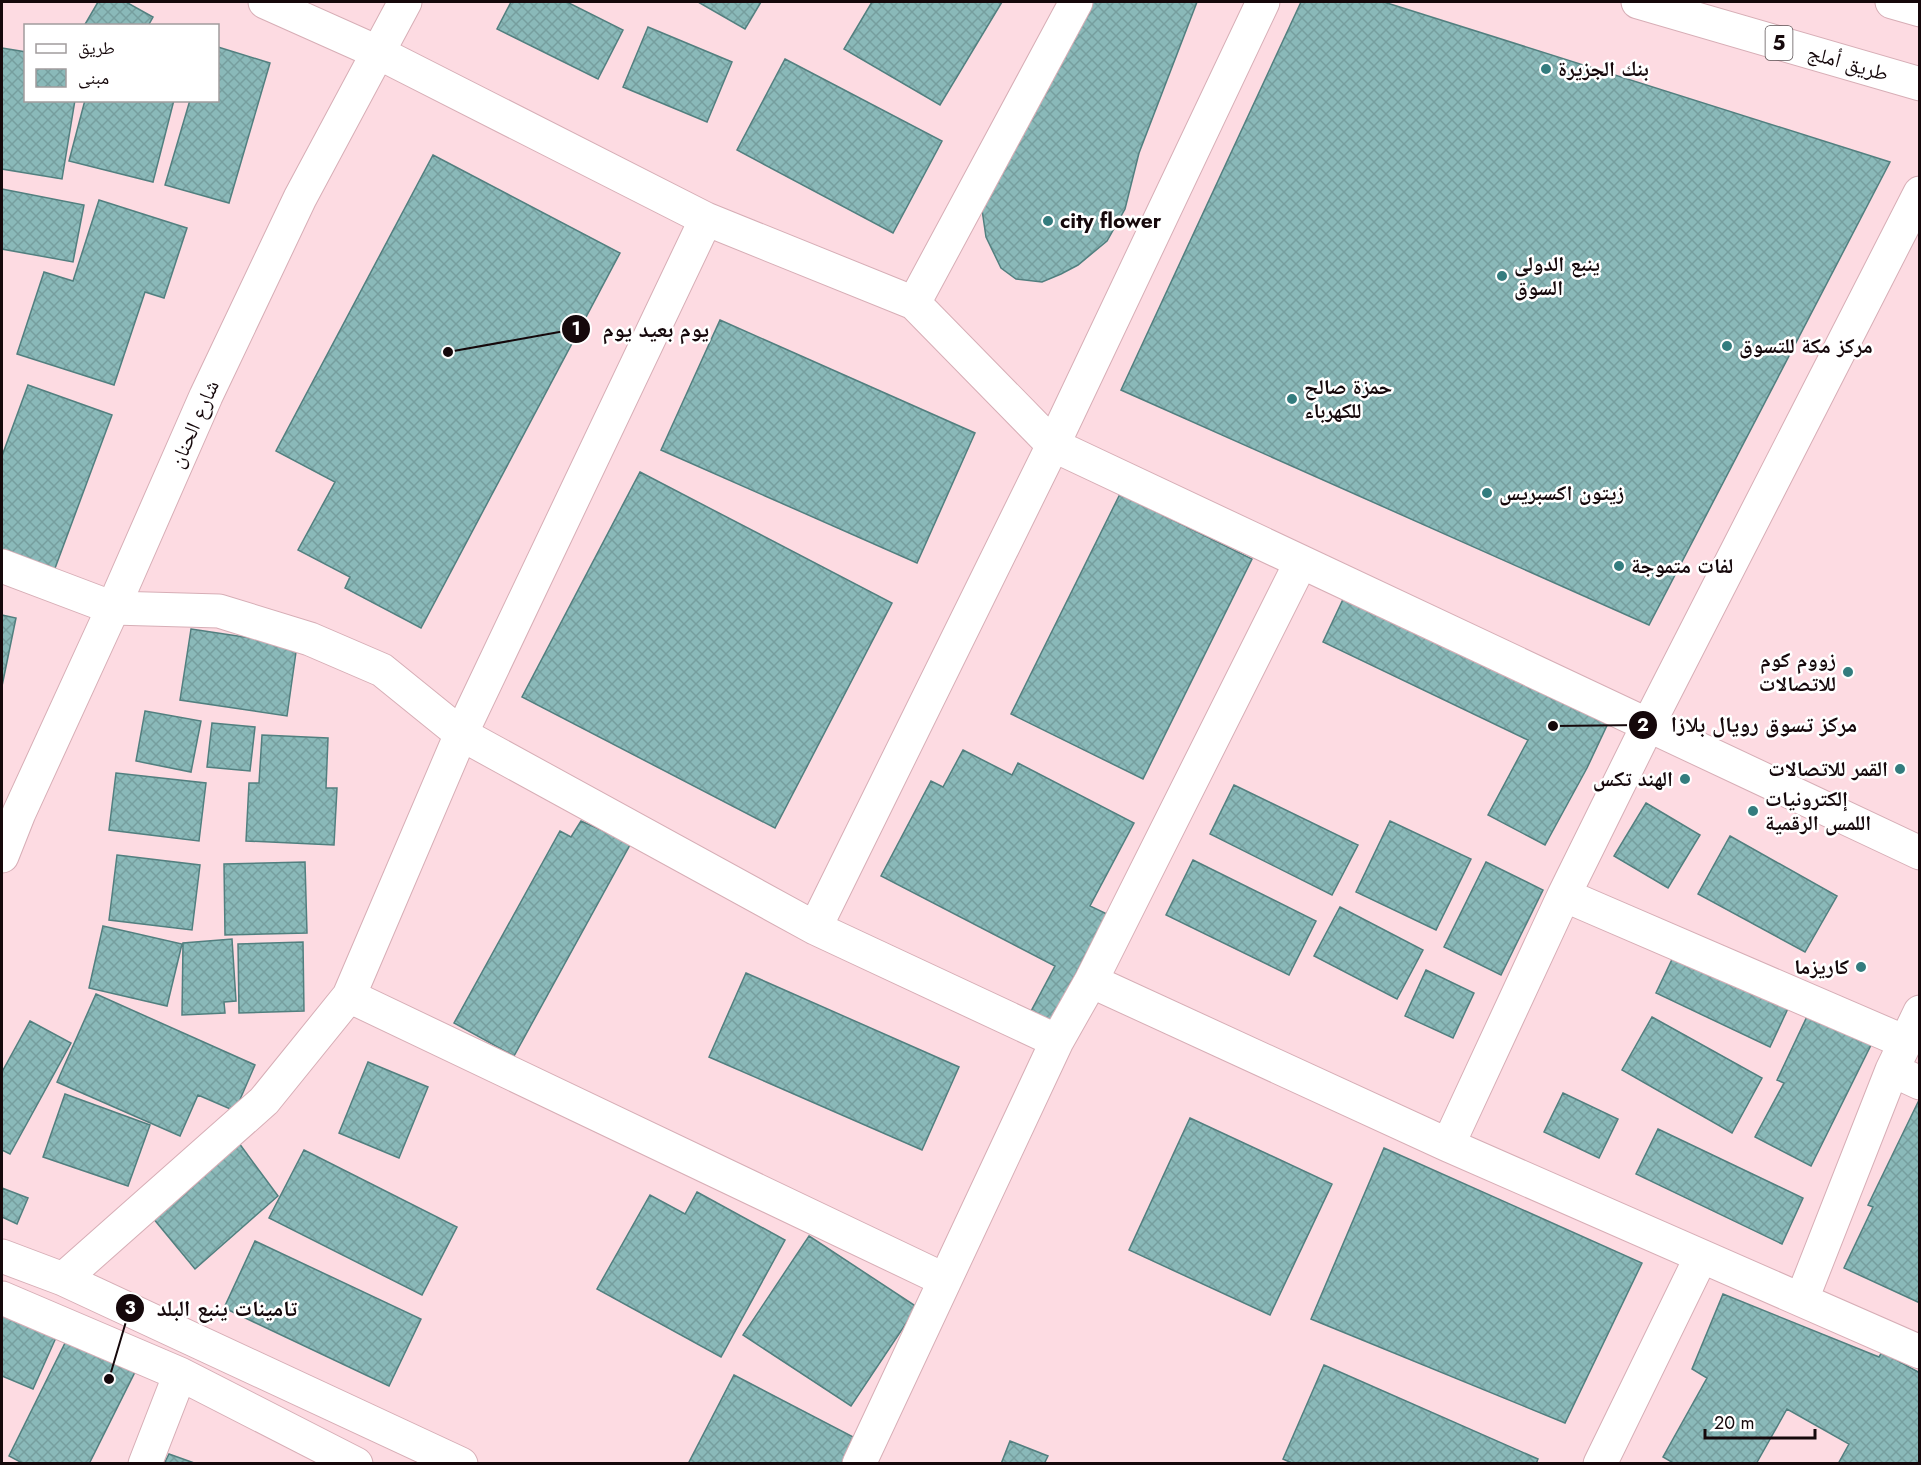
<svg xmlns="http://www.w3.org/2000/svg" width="1921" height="1465" viewBox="0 0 1921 1465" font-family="Jost,'Noto Naskh Arabic',sans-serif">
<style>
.building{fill:url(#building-cross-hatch);stroke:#527f7f;stroke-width:1.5}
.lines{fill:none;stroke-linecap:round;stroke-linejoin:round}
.minor-casing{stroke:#d7aeb6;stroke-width:35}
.major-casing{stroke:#d7aeb6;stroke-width:35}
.highway-casing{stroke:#d7aeb6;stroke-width:35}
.minor{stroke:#fff;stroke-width:33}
.major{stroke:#fff;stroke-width:33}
.highway{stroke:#fff;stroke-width:33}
.poi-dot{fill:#337c7e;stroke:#fff;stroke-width:2}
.labels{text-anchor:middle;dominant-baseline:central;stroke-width:5;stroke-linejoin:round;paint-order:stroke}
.shield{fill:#fff;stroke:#5b5254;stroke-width:1.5}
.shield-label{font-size:20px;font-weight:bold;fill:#15080b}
.street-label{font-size:21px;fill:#15080b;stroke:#fff}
.poi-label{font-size:21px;font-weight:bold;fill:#15080b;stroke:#fff;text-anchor:start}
.leader{fill:none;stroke:#15080b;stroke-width:2}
.callout-dot{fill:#15080b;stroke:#fff;stroke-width:2}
.mark-label{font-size:18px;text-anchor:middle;font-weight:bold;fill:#fff}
.callout-label{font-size:22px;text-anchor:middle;font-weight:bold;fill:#15080b;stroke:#fff;stroke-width:5;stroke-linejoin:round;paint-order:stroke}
</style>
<defs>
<pattern id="building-cross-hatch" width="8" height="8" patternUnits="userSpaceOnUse" patternTransform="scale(1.5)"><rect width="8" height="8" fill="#8ab9b9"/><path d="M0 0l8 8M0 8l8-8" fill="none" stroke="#769e9e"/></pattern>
</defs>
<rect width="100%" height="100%" fill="#fddbe2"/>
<!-- building -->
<path class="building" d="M98,2h28l27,15 -5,9h-64z
M511,2h56l56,28 -25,49 -101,-50z
M698,2h63l-16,27z
M872,2h130l-62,103 -96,-56z
M1080,2h117l-58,151 -14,56 -18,32 -29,24 -17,9 -19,8 -26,-3 -15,-11 -15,-31 -6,-41z
M1301,2h83l506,160 -241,463 -528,-235z
M648,27l84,35 -25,60 -84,-35z
M218,47l52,16 -41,140 -64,-18 25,-85h28z
M2,48l24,4v48h49l-13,79 -60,-10z
M785,59l157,82 -49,92 -156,-83z
M85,100h89l-21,82 -84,-21z
M433,155l187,98 -199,375 -76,-40 5,-11 -52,-27 37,-68 -59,-31z
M2,189l82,16 -11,57 -71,-13z
M99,200l88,28 -23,70 -19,-6 -31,93 -97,-31 27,-82 29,9z
M720,320l255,113 -58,130 -256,-113z
M28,385l84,30 -61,164 -49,-18v-105z
M640,472l252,131 -117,225 -253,-131z
M1120,494l132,65 -109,220 -132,-65z
M1346,593l264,126 -23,49 -42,77 -57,-30 40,-75 -205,-98z
M2,615l14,3 -14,68z
M191,629l106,16 -10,71 -107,-16z
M145,711l56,10 -10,51 -55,-11z
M212,723l43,4 -5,44 -43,-4z
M262,735l66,3 -2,50h11l-3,57 -88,-4 3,-58h10z
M963,750l49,25 6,-12 116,60 -44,83 17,8 -58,111 -20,-10 26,-49 -174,-90 50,-95 12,6z
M116,773l90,10 -7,58 -90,-11z
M1234,785l124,60 -26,50 -122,-61z
M1646,803l54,32 -32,53 -54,-32z
M581,821l50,22 -117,213 -60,-33 106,-192 11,6z
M1390,821l81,38 -35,71 -80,-38z
M1730,836l107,60 -32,56 -107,-58z
M117,855l83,10 -8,65 -83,-10z
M1193,860l123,61 -27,54 -123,-60z
M305,862l2,71 -82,2 -1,-71z
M1486,862l57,28 -42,85 -57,-28z
M1340,907l83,43 -26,49 -83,-43z
M103,926l79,18 -15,62 -78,-18z
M232,939l4,62 -12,1 1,11 -43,2 1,-72z
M303,942l1,69 -65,2 -1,-69z
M1677,949l115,51 -22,47 -114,-54z
M1426,970l48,23 -21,45 -48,-22z
M746,973l213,94 -37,83 -213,-93z
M96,994l159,71 -20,46 -37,-16 -18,41 -123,-54z
M1811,1008l63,31 -63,127 -56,-29 29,-54 -7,-3z
M1652,1017l110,61 -30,55 -110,-63z
M30,1021l41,22 -61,111 -8,-4v-78z
M368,1062l60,25 -29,71 -60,-25z
M1563,1093l55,26 -19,39 -55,-26z
M65,1094l85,31 -22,61 -85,-29z
M1920,1098v205l-76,-35 29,-61 -5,-2z
M1190,1118l142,66 -62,131 -141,-65z
M1658,1129l145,69 -21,46 -146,-70z
M236,1139l42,57 -83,73 -47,-57z
M1384,1148l258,115 -77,160 -254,-104z
M304,1150l153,77 -35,68 -153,-77z
M2,1188l26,10 -11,26 -15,-7z
M697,1192l88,48 -64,117 -124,-68 53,-94 35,19z
M809,1236l108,71 -66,99 -108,-71z
M255,1241l166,78 -32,67 -165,-78z
M1723,1294l156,63 3,-5 38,21v91h-82l11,-20 -62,-35 -31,55h-81l-12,-7 44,-79 -15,-9z
M2,1306l57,25 -26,58 -31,-13z
M67,1339l68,33 -46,92h-65l-15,-8z
M1324,1365l214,94 -2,5h-242l-11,-5z
M734,1375l125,65 -13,24h-158z
M1010,1441l38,15 -4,8h-43z
M169,1454l28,10h-33z"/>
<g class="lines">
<defs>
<path id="minor" d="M265,2l112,50 329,167 208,84 139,142 867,408
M706,219l-245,515 354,194 242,113
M914,303l162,-301
M2,566l111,42 106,3 91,28 72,31 79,64 -112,262 596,284
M1564,895l341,147
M815,928l238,-483 210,-443
M1091,981l357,164 472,207
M1892,1070l28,13
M1448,1145l116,-250 84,-170 272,-532
M2,1256l61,23 398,185
M63,1279l201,-178 85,-105
M2,1298l178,76 176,90
M1802,1299l90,-229 28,-58
M145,1464l35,-90
M859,1464l198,-423 34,-60 210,-419
M1600,1464l101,-207"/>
<path id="major" d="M2,856l17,-43 94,-205 93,-212 94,-198 105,-196"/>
<path id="highway" d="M1638,2l282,82
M1892,2l28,8"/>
</defs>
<!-- minor casing -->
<use href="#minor" class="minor-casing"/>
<!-- major casing -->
<use href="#major" class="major-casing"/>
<!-- highway casing -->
<use href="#highway" class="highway-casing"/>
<!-- minor -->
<use href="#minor" class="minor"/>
<!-- major -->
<use href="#major" class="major"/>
<!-- highway -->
<use href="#highway" class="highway"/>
</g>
<!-- markers -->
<g class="poi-dot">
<circle cx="1546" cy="69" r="6"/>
<circle cx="1048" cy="221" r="6"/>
<circle cx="1502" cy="276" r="6"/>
<circle cx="1727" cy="346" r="6"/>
<circle cx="1292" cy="399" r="6"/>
<circle cx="1487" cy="493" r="6"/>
<circle cx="1619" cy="566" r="6"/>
<circle cx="1848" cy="672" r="6"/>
<circle cx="1900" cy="769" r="6"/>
<circle cx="1685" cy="779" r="6"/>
<circle cx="1753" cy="811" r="6"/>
<circle cx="1861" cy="967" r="6"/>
</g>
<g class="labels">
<!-- shield labels -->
<rect class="shield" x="1765.5" y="26" width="27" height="34" rx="4.5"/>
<g class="shield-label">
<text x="1779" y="43">5</text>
</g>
<!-- street labels -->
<g class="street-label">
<text transform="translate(1848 63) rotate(16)">طريق أملج</text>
<text transform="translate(194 424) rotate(-66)">شارع الحنان</text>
</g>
<!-- poi labels -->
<g class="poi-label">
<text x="1558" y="69">بنك الجزيرة</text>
<text x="1060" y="221">city flower</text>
<text x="1514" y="264">ينبع الدولى<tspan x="1514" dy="24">السوق</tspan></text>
<text x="1739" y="346">مركز مكة للتسوق</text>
<text x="1304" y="387">حمزة صالح<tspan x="1304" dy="24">للكهرباء</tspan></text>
<text x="1499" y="493">زيتون اكسبريس</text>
<text x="1631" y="566">لفات متموجة</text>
<text x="1836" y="660" text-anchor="end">زووم كوم<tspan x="1836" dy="24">للاتصالات</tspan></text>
<text x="1888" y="769" text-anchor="end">القمر للاتصالات</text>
<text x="1673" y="779" text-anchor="end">الهند تكس</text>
<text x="1765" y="799">إلكترونيات<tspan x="1765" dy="24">اللمس الرقمية</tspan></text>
<text x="1849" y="967" text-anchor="end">كاريزما</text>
</g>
</g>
<!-- callouts -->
<path class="leader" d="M448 352L576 329M1553 726L1643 725M109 1379L130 1308"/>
<g class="callout-dot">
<circle cx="448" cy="352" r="6"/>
<circle cx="1553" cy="726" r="6"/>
<circle cx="109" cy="1379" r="6"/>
<circle cx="576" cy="329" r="15"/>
<circle cx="1643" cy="725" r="15"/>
<circle cx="130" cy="1308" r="15"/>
</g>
<g class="mark-label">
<text x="576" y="335">1</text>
<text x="1643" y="731">2</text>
<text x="130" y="1314">3</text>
</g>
<g class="callout-label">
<text x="656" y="337">يوم بعيد يوم</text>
<text x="1764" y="732">مركز تسوق رويال بلازا</text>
<text x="227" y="1316">تامينات ينبع البلد</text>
</g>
<!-- border -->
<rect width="1921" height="1465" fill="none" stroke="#15080b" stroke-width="6"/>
<!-- legend -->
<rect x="24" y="24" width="195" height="78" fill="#ffffff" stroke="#a19c9d" stroke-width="1.5"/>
<rect x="36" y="44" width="30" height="9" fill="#ffffff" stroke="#a19c9d" stroke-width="1.5"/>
<text x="78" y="54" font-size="18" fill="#15080b">طريق</text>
<rect x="36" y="69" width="30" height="18" fill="url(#building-cross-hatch)" stroke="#a19c9d" stroke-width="1.5"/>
<text x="78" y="84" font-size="18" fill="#15080b">مبنى</text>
<!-- scale -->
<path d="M1705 1429v9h110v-9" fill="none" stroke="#15080b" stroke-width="3"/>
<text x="1714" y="1429" font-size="18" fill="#15080b" stroke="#ffffff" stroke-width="4.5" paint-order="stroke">20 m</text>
</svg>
